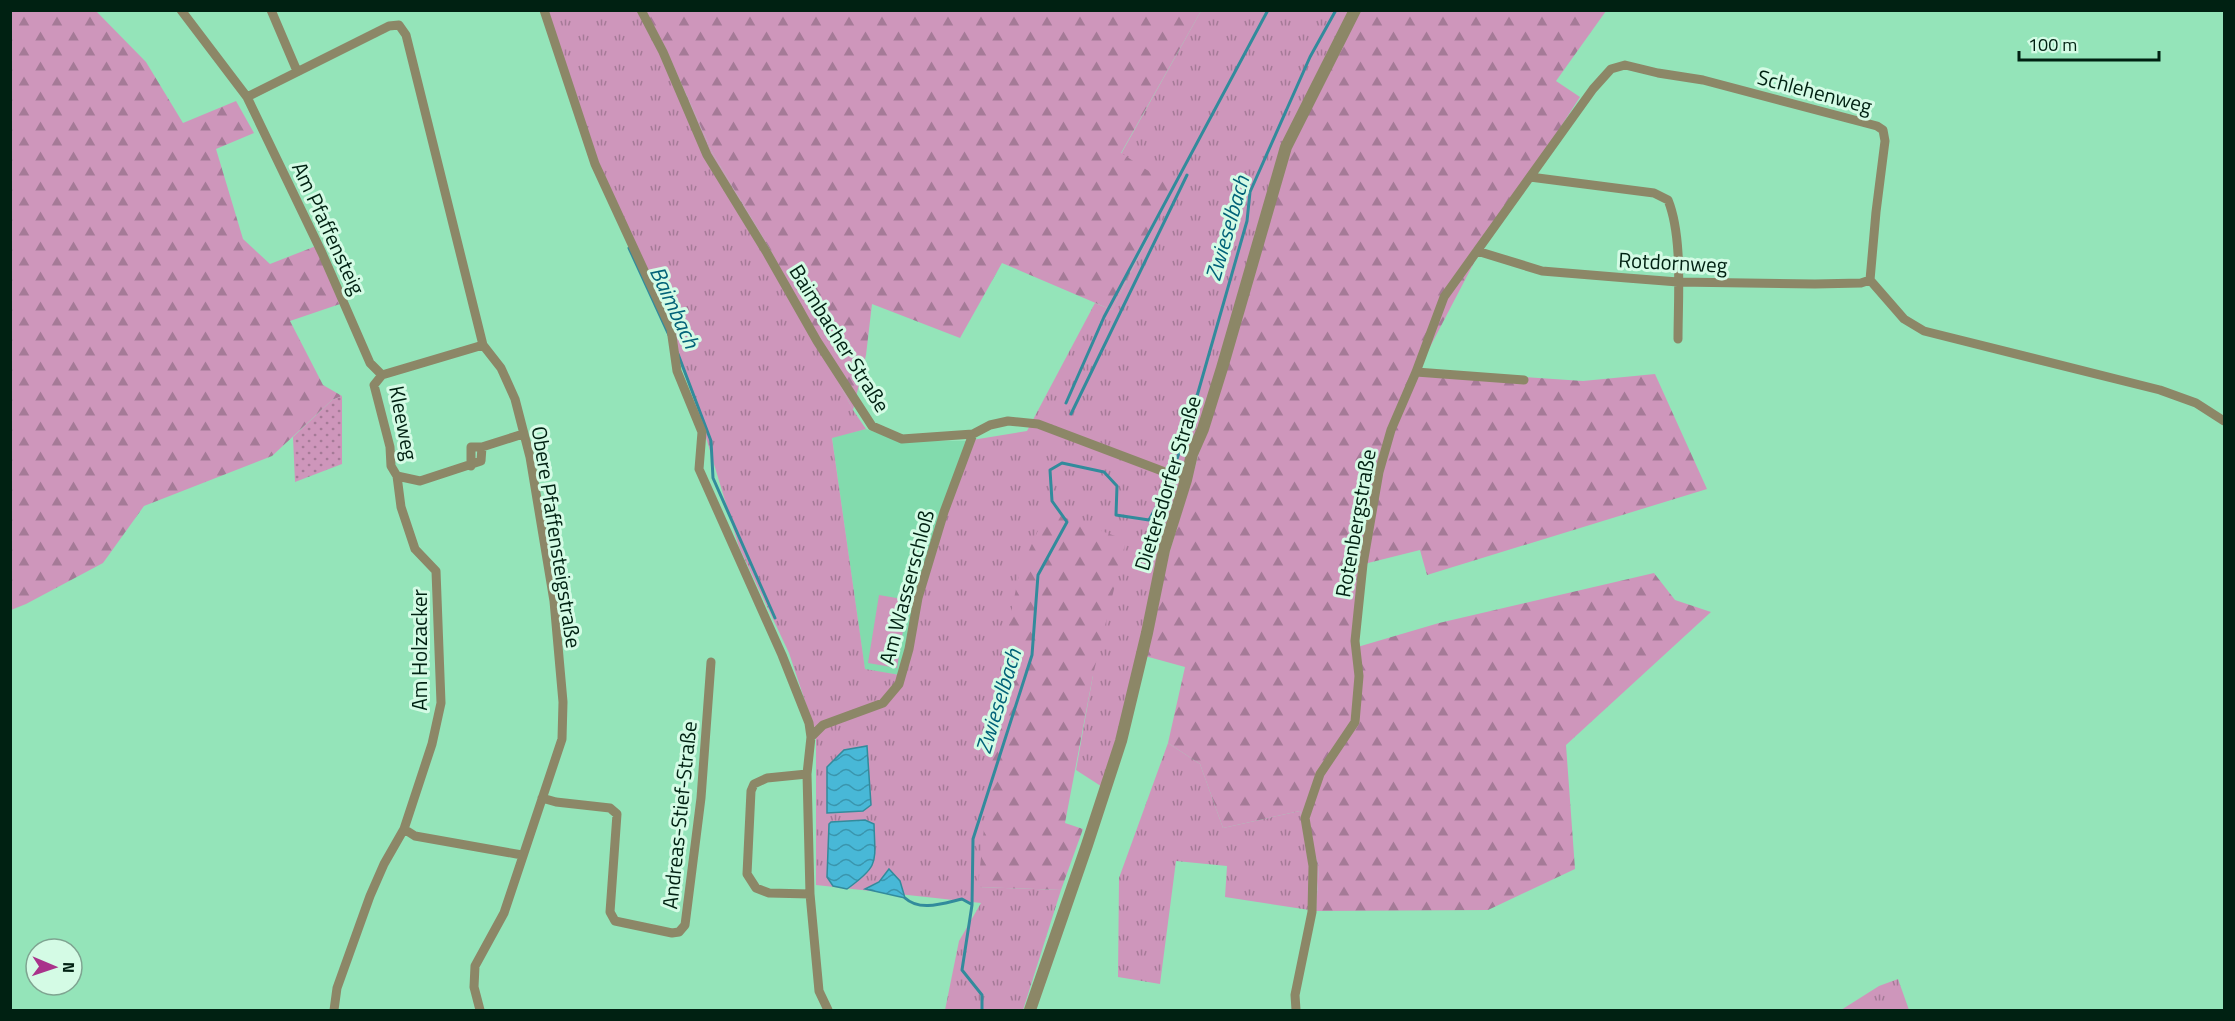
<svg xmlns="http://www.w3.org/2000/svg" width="2235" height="1021" viewBox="0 0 2235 1021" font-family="'Titillium Web',sans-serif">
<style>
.built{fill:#82dbad}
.grass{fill:url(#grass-tufts)}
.forest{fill:url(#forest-firs)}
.park{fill:url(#park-dots)}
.garden{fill:#ce96bb}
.water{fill:url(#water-waves);stroke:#328b9c;stroke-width:1.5}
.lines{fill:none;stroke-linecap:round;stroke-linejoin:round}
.stream{stroke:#328b9c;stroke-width:3}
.minor{stroke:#8c8767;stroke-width:9}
.tertiary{stroke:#8c8767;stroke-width:12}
.labels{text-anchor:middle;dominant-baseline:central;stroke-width:6;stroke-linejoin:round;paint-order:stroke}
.street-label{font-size:21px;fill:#002112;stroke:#d4fbe5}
.water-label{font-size:22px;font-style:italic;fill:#016278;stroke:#d4fbe5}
</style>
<defs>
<pattern id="grass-tufts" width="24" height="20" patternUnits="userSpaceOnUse" patternTransform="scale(1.5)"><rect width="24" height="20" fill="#ce96bb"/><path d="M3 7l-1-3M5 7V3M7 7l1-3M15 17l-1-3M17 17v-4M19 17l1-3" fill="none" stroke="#a57a97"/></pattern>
<pattern id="forest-firs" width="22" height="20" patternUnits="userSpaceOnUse" patternTransform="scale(1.5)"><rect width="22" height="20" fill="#ce96bb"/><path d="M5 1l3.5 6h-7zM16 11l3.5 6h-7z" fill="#a57a97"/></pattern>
<pattern id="park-dots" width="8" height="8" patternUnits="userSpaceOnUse" patternTransform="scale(1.5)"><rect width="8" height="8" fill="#ce96bb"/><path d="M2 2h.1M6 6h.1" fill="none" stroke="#a57a97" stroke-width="1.8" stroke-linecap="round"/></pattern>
<pattern id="water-waves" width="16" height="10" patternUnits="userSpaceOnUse" patternTransform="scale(1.5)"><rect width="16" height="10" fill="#48b8d7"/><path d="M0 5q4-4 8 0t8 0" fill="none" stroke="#3a95ad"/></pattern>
</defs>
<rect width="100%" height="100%" fill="#94e4b9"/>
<!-- built -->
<path class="built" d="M866,429l33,12h67l-65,234 -36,-5 -33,-233z"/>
<!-- grass -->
<path class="grass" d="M543,11h102l20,36 48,107 58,97 82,159 13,19 -34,9 33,231 35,6 66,-234 61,-10 68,-128 17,7 61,-122 -52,-34 80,-143h158l-70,142 -120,401 -24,102 -38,134 -31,-20 17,-95 -115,212 83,3 -38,120h-78l14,-69 22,-38 -165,-18v-151l-27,-81 -50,-106 -41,-136 -43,-124 -60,-120z
M1168,743l32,21 23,64 77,-17 19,55 -3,45 -91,-14 2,-31 -51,-5 -16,123 -42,-7 1,-99z
M1898,979l11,31h-68l38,-24z"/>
<!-- forest -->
<path class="forest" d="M10,11h86l50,51 37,61 53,-22 18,32 -38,16 27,90 27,25 46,-18 24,58 -50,17 33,64 19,11 -10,4 -60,56 -128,50 -41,57 -77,41 -15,6z
M645,11h556l-80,142 52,34 -61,123 -110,-47 -42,75 -88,-34 -6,51 -13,55 -82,-159 -58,-97 -48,-107z
M1359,11h247l-50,70 24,16 -102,158 -60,115 165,11 72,-7 52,115 -280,86 -7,-25 -60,15 -6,83 85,-25 215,-50 21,27 36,12 -145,133 9,124 -87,41 -172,1 3,-45 -19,-55 -77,17 -23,-64 -32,-21 17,-76 -40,-11 24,-102 120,-401z
M1047,511l79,29 -33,135 -28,148 18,6 -22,61 -83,-3 23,-226 19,-91z"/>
<!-- park -->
<path class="park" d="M342,396v68l-47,18 -2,-45 39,-37z"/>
<!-- garden -->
<path class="garden" d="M879,595l29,5 -11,68 -29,-5z"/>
<!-- water -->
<path class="water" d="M867,746l4,59 -8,6 -36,2v-46l17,-17z
M865,820l9,4c1,39 6,41 -27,65l-14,-3 -6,-9 2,-53 2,-2z
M889,869l11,12 5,17 -40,-9 14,-7z"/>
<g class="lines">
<!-- stream -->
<path class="stream" d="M629,248l40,87
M678,354l33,87 2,37 62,140
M1066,403l38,-86 164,-307
M1071,414l116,-239
M1175,465l18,-55 54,-189 3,-29 60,-135 26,-47
M905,898c15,14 39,5 57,1l9,5
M982,1010v-15l-20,-25 10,-65 1,-66 59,-184 6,-80 29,-53 -15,-21 -2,-31 12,-7 42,9 13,14 -1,29 33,5 19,-34"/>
<!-- minor -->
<path class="minor" d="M181,10l66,87 75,156 48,110 12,12
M271,10l26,61
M544,10l51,154 76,165 6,42 25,61 -3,37 83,186 27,68 2,14 -4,37 3,120 9,97 9,19
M641,10l22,42 44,103 60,98 50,88 55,85 30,13 71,-5 17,-9 18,-4 30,3 148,56
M247,97l142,-71 10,-1 7,10 77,310 18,23 14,31 15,58 24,144 9,101 -1,37 -58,174 -29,53 -1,21 6,23
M1530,177l124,16 14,7c15,37 10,98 10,139
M1477,251l65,20 85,7 51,4 137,2 46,-1 9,-3
M1870,280l34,39 20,12 236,59 36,13 28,18
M1416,372l108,8
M382,375l-8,10 16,62 1,19 6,10 23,5 61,-20 1,-14
M382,375l101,-30
M471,466v-19h11l41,-13
M811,737l12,-12 60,-22 16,-19 10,-35 9,-51 26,-86 29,-78
M807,774l-40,4 -13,6 -3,7 -4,83 9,14 13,5 41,1
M542,798l14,4 54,6 7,6 -7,98 5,9 57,12 7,-1 6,-7 16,-127 10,-136
M404,829l11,7 107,19
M334,1010l3,-22 33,-92 14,-32 20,-35 28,-85 9,-41 -5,-132 -21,-22 -14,-42 -4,-31
M1296,1010l-1,-15 17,-83 1,-46 -8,-48 15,-44 35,-52 4,-46 -4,-35 8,-77 16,-92 12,-42 25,-58 28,-75 149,-208 18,-20 14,-4 33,8 45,7 174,46 6,4 2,11 -9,71 -6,68"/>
<!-- tertiary -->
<path class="tertiary" d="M1030,1010l57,-165 34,-104 26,-108 17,-83 22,-70 6,-26 11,-25 19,-61 64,-221 69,-137"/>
</g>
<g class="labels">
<!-- street labels -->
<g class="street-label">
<text transform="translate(1815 91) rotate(15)">Schlehenweg</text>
<text transform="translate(329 228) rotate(65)">Am Pfaffensteig</text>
<text transform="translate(1673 262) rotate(3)">Rotdornweg</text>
<text transform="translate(840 338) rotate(58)">Baimbacher Straße</text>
<text transform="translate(404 423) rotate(79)">Kleeweg</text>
<text transform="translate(1167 483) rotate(-73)">Dietersdorfer Straße</text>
<text transform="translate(1355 523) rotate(-80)">Rotenbergstraße</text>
<text transform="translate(557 537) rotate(81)">Obere Pfaffensteigstraße</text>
<text transform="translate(906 587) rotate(-75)">Am Wasserschloß</text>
<text transform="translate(419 650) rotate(-90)">Am Holzacker</text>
<text transform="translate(679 815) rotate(-84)">Andreas-Stief-Straße</text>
</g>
<!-- water labels -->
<g class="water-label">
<text transform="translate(1227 228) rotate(-74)">Zwieselbach</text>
<text transform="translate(675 307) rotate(65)">Baimbach</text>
<text transform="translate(998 701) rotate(-73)">Zwieselbach</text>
</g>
</g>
<!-- border -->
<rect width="2235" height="1021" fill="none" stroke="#002112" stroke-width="24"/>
<!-- north arrow -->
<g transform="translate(54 967) rotate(92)"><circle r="28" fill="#d4fbe5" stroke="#7fa491" stroke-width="1.5"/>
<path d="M0-4.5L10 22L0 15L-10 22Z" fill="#a9338b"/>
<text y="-9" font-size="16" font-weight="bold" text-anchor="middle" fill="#002112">N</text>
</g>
<!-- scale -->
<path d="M2019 51v9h140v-9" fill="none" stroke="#002112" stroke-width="3"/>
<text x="2028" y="51" font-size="18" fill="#002112" stroke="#d4fbe5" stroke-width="4.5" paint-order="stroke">100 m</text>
</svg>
